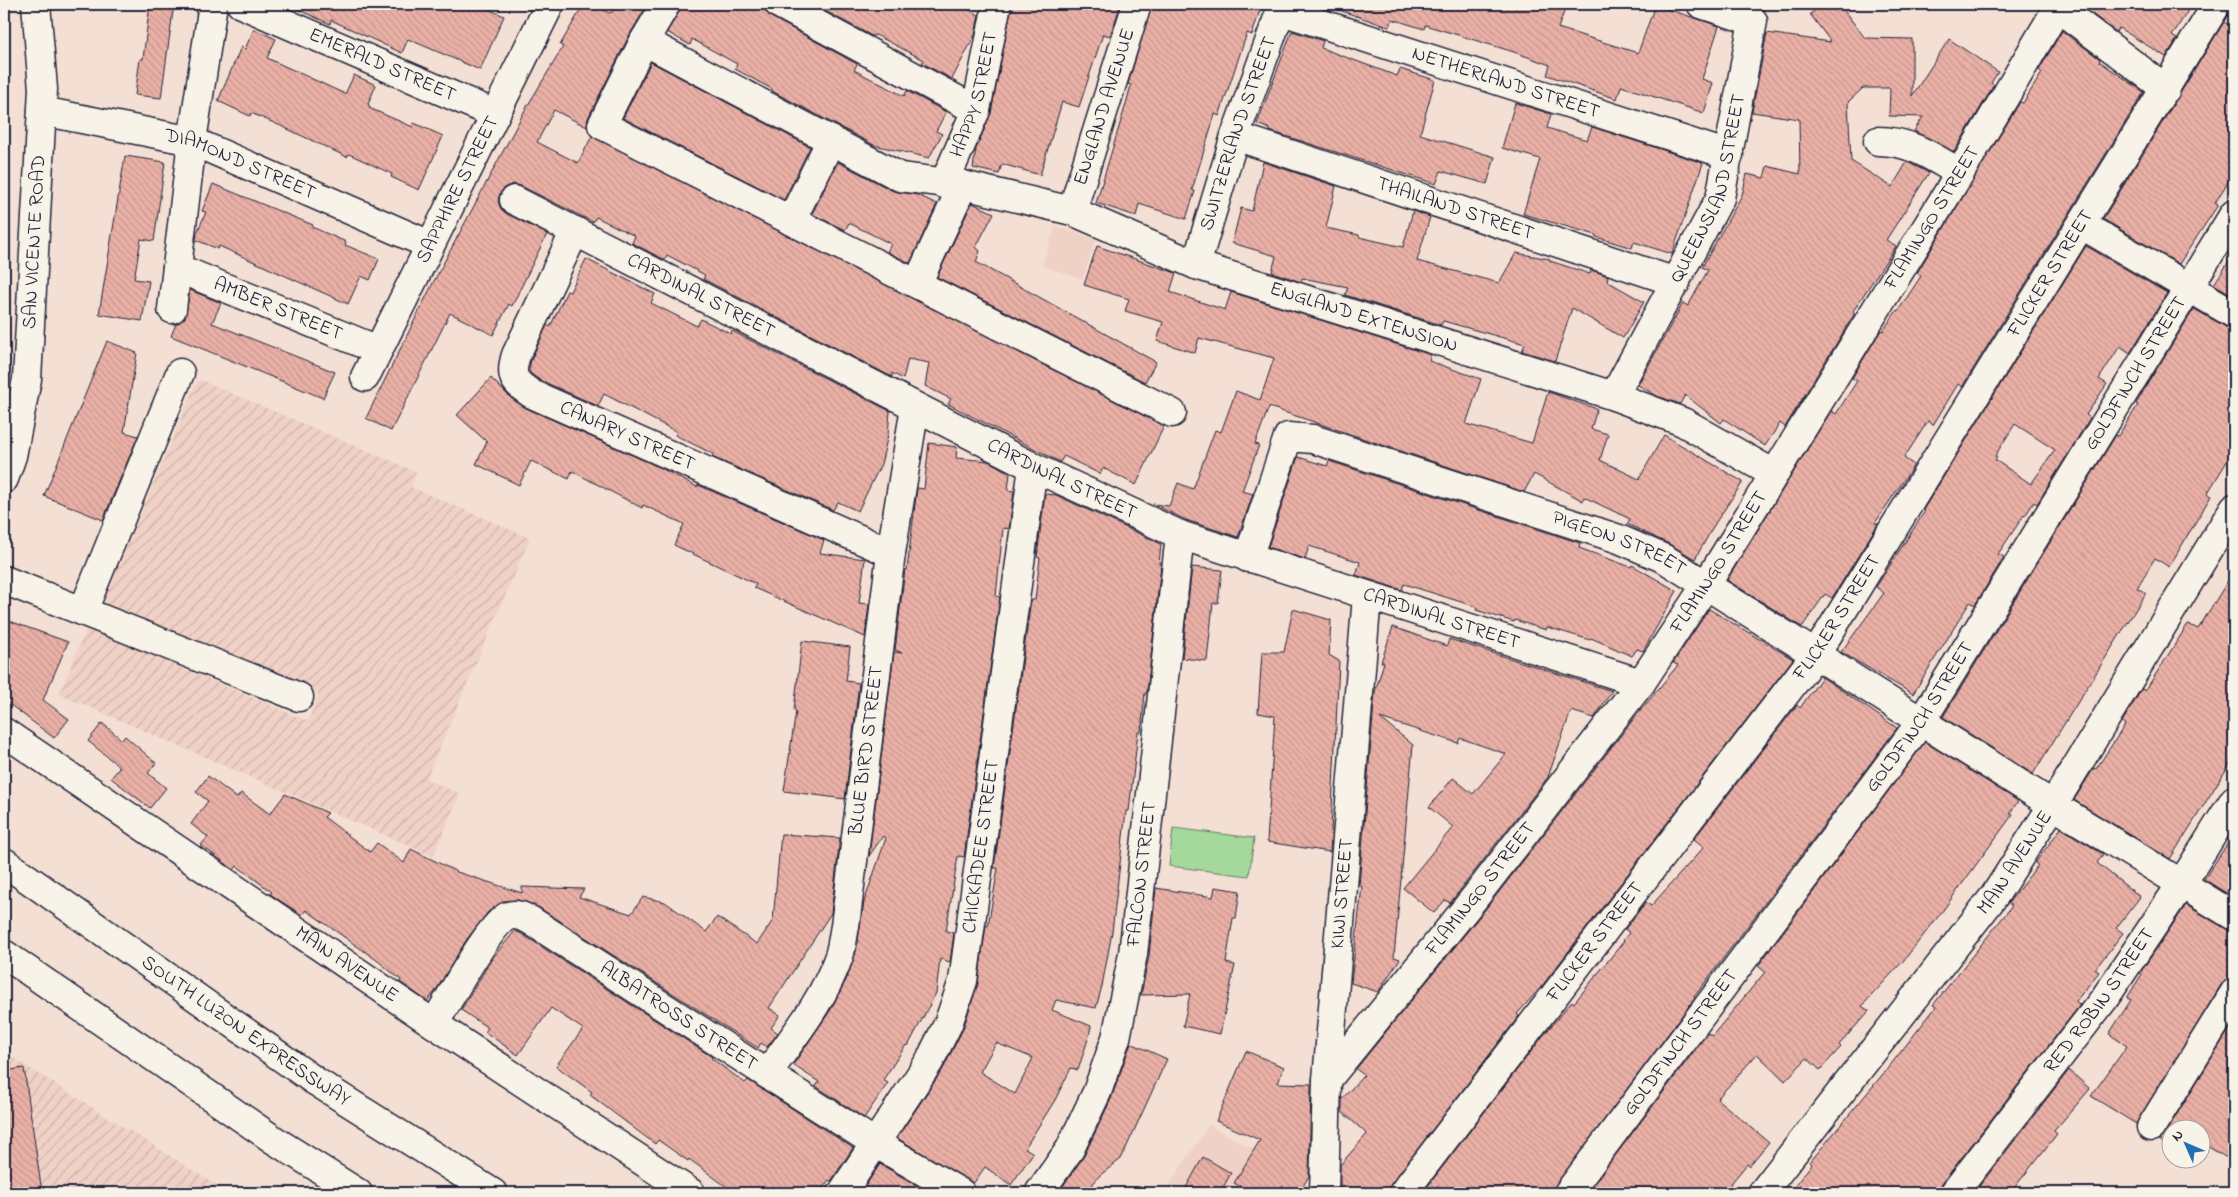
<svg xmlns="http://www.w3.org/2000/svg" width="2238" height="1197" viewBox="0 0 2238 1197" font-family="'Indie Flower',sans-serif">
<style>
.built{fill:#f0d1c6}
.industrial{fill:url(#industrial-furrows)}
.grass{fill:#a4d99b;stroke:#637e6b}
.building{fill:url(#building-back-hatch);stroke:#22223b;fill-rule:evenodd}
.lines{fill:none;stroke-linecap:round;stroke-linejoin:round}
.minor-casing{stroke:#22223b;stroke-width:31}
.major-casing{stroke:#22223b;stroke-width:31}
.highway-casing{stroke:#22223b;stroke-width:31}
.minor{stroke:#f7f3e8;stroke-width:28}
.major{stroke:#f7f3e8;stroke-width:28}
.highway{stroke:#f7f3e8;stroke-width:28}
.labels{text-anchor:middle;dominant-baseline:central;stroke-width:5;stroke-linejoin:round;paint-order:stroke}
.street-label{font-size:20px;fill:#22223b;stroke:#f7f3e8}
</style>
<defs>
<pattern id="industrial-furrows" width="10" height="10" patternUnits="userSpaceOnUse" patternTransform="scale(1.25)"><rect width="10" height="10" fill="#f0d1c6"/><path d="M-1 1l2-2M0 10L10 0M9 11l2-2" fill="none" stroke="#ceb3ab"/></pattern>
<pattern id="building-back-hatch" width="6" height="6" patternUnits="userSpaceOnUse" patternTransform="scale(1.25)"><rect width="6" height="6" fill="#eab0a6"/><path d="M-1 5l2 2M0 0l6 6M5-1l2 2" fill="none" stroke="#c89790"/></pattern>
</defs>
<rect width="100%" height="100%" fill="#f3dfd4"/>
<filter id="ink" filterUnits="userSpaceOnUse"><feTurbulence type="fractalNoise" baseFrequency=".02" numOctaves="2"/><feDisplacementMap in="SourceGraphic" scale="10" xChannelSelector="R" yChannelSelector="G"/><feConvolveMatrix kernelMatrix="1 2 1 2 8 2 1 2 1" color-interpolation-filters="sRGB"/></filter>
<g filter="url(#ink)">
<!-- built -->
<path class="built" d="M1055,226l41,13 -13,40 -41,-13z
M1209,1125l95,52 2,16h-142z"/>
<!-- industrial -->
<path class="industrial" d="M198,379l219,93 -6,15 119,51 -104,241 34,15 -27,62 -374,-162 28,-66 221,93 11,-27 -216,-92z
M4,1052l225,141h-225z"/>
<!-- grass -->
<path class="grass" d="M1173,828l81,10 -5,38 -80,-10z"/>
<!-- building -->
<path class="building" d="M150,4h24l-13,94 -26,-3 5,-36h3z
M286,4h191l27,12 -24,54 -72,-31 -6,14 -71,-33 -1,4z
M584,4h10l15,9 3,-1 4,-7 -2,-1h34l-18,30 -42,84 -1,9 -33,-17 -17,32 41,21 14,-27 572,290 -28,59 -33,-17 -3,6 -36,-18 -4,6 -112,-58 3,-5 -26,-13 4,-23 -21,-4 -5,20 -11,-6v4l-189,-98 2,-4 -38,-20 -2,5 -33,-17 3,-7 -39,-19 -3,5 -72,-36 -7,-2 -9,3 -5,6 -2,8 3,8 6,5 40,20 -35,72 -3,-2 -16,31 -43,-22 -59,118 -25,-13 67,-135 92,-173 38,-63 -3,-2z
M682,4h81l3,8 5,5 86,47 -3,6 50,26 3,-5 39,21 -10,19 6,3 -13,24 -55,-13 -102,-54v-2l-37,-20 2,-5 -45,-25 -2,6 -23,-13 12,-20z
M812,4h145l22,11 -4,20 -23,44 -30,-16 2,-3 -48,-25 -4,1z
M1012,4h109l-11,32 -7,-2 -24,73 -17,-5 -22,73 -38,-11 -3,10 -26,-6 3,-19 15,-36z
M1152,4h110l-10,31 -5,-2 -28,83 -4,-2 -23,76 3,1 -9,28 -47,-15 -3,12 -40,-13 30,-99 5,-19 -3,-1z
M1331,4h236l-9,24 80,25 17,-48 64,21 -17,53 11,4 -9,30 -83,-27 -4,13 -70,-24 3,-10 -36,-13 -89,-27 -1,4 -32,-10 -3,8 -59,-20z
M1824,4h15l26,34 47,1v57l37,-57 49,33 -7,11 3,2 -40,67 -40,-21 9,-14 -34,-1 1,-28h-27l-15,14 3,59 41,26 15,-25 22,11 -43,67 10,6 -43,65 2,2 -70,114 -5,-4 -15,23 -41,-27 -3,4 -36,-28 -5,9 -23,-8 -19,-11 45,-82 5,3 20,-36 -6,-3 40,-72 5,-21 17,4 3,-12 33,8 -1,-55 -47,-7 15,-79 64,9 -21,-28z
M2079,4h113l-20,32 5,3 -11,18 -47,-29 -3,4z
M2224,22l10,6v144l-19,31 3,2 -39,59 -76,-45z
M254,29l22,10 -9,19 78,36 9,-19 22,10 -8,19 2,2 -1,2 44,19 1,-4 29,13 -24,54 -28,-13 1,-3 -43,-20 -2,3 -66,-31 -30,-13 -1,3 -32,-15 23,-54 4,2z
M1292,31l31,10 -2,7 76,28 3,-7 35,11 -15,54 75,23 -8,27 -46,-13 -5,13 -166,-53v-2l-13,-5z
M2062,31l38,28 -1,2 45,31 -182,295 -4,-3 -25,41 -5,-4 -24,37 10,7 -39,58 3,1 -46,74 -7,-4 -2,3 -21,30 -75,-47 104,-169 5,3 21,-33 -5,-3 29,-48 2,1 14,-21 1,1 23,-35 -4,-3 103,-171 3,1 19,-30 -3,-3z
M651,62l159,85 -26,53 -161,-82z
M1515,103l36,11 -4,14 40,12 5,-13 111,36 -31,91 -38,-12 -2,6 -36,-11v-2l-73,-21 17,-55 -38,-11z
M125,156l40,6 -11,79 -13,-2 -7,40 15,2 -7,40 -43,-7z
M838,162l55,29 25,4 19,9 -27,59 -23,-11 4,-8 -42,-21 -4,7 -33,-16z
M1263,162l73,24 -10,42 33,7v2l44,10 10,-36 17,6 -13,44 82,22 17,-30 34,6v2l40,13 1,-4 17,6 -1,5 37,21 -21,36 -51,-30 -17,53 -33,-10 3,-7 -82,-23 -2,4 -96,-30 3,-8 -46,-9 -1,4 -29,-10 4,-16 -44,-13 9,-35 11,3z
M213,184l100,41 -1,2 34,15 -1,3 34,14 -9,21 -9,-4 -13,28 -129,-58 -1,3 -22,-9 1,-7 9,-21 -4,-1z
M972,203l22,10 -18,34 4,4 -4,11 180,100 -11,20 -208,-105z
M1097,246l79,27 -6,19 55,18 6,-18 200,63 -2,6 52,18 -15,45 66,19 16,-51 49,17 -6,20 17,5 -8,26 39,19 25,-44 79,47 -27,40 -21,37 -24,-14 -44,-21 3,-5 -46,-22 -1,4 -49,-27 -10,18 -255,-85 -14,37 4,1 -17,46 11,3 -15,43 -52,-17 -33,-16 16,2 9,-23 15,6 22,-59 6,2 15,-41 24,9 14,-42 -75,-20 -4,15 -38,-12 6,-19 -38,-11 4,-12 -45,-14z
M2086,246l81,47 -37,60 -10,-7 -21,33 8,5 -21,31 4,3 -53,86 -3,-2 -9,14 -1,-1 -26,39 6,3 -29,48 -5,-3 -57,92 -72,-42 43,-59 -8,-6 49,-76 -2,-1zM2015,424l40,26 -24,34 -36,-24 2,-3 -2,-1z
M2234,254v42l-20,-12z
M586,259l69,35 -4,9 46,23 4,-7 30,15 1,-3 158,80 -2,24 -7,29 -23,47 -20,-9 -5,8 -121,-53 1,-3 -38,-19 2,-3 -73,-38 -6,12 -58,-26 -9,-6 -2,-4 2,-10 16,-35 3,2 17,-36 3,1z
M190,290l31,13 -9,20 123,49 -12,26 -152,-62 5,-12 9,-6z
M2194,309l32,18 8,3v120l-27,44 4,2 -42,71 -14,-9 -18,30 9,5 -113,181 -90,-57 173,-282 2,1 20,-31 -2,-1 12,-21z
M107,341l30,12 -13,79 14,4 -35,84 -59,-24z
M491,378l20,20 15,10 135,60 36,19 1,-2 126,55 -4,13 45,6 -6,44 10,1 -4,33 -111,-49 2,-4 -82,-39 10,-21 -41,-19 -1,3 -70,-37 -3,8 -38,-18 -12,24 -43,-21 11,-22 -30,-27z
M929,443l28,4 -1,11 32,3 22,12 -2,17 6,1 -5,38 -6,-1 -7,68 4,1 -36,260 -6,-1 -12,75 8,2 -4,29 -10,-3 -4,34 -28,53 -2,-1 -23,35 5,3 -24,35 -48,-32 3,-4 -26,-17 37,-54 17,-33 9,-26 8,-50 22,-64 -3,-2 -14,20 25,-204 8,1 -7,-3 10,-81 2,1 10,-82 7,1z
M1298,457l29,9 2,-5 251,82 -1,5 52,19 1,-2 45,26 -34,60 -6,-2 -5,7 -41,-18 -1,2 -43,-13 -1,3 -31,-10 -1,2 -38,-12 1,-3 -73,-23 -2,6 -46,-15 4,-13 -51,-16 -4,13 -37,-12z
M1045,494l11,1 105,49 -2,20h2l-14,129h-2l-4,39h-3l-9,79h-3l-14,121 -10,54 -6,22 -40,-8 -4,10 39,16 -2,10 -11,34 -7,-2 -16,32 -30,48 8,5 -22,32 -26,-18 -12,17 -76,-46 46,-69 20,-40 15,-46 8,-58 2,1 10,-58h-4l37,-268h4l5,-42 -3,-1zM996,1043l37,15 -18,36 -35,-22z
M1192,567l30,3 -4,33h-5l-6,58 -25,-3z
M2234,571v186l-64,102 -96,-59 20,-32 2,1 29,-44 -3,-3 20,-33 3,2 43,-67 10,5z
M1293,609l38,11 -2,35 10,6 -9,191 -63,-10 8,-126 -17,-3 4,-61h22z
M1709,609l84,50 -251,327 -25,28 2,2 -128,168 -3,9h-48v-28l27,-31 -25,-22v-13l22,-24 -8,-6 132,-163 144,-185 46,-56 -5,-2z
M4,619l64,23 -25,58 26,19 -15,19 -50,-38z
M1393,627l54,19 2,-7 163,52 -18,27 -23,-7 -23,66 -98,126 -5,-3 -11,13 -31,-25 50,-61 -24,-20 24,-29 20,16 33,-40 -46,-16 -2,5 -78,-25 33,27 -19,212 6,2 -22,33 -27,-9 11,-97h-3l16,-194 9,-30h-3z
M802,641l48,6 -4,34 13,2 -14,116 -61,-8 12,-80 -2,-1z
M1822,677l75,51 -203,269 1,1 -139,186 -3,9h-126l-3,-2 119,-155 29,-35 2,2 50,-62 -1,-1 6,-7 -4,-4 21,-27 5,4 53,-59 -10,-8 103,-134 3,3z
M102,723l20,17 3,-4 31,27 -8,10 18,15 -16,20 -39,-30 9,-11 -32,-26z
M1925,742l93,59 -8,12 3,1 -72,99 -37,47 -42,46 7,5 -30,34 2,2 -21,23 -13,-12 -22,23 -28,-27 -40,45 52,43 -20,24 -2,-2 -24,29h-136l121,-160 4,3 53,-64 -7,-6z
M208,776l29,22 4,-5 29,21 15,-20 43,19 -4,4 46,35 7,-9 27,20 7,-14 46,23 65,21v-6l62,2 -5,8 52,17 12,-17 22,5 41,30 11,-15 40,27 16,-24 8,-86 59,4 -9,75 -62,95 11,7 -9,13 7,5 -11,14 -6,-4 -3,5 -220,-141 -20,-7 -14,1 -16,11 -21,27 -32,53 -8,9 -27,-19 1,-2 -23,-19 -72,-51 -4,5 -32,-21 2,-2 -35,-26 -3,4 -33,-25 7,-8 -17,-13 17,-23 -12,-9z
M2061,828l42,26 -6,9 43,34 -24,31 7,5 -28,36 4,3 -23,29 4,4 -138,178 -3,10h-150l23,-29 -2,-2 78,-94 48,-61 -3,-2 79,-99 -4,-3 1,-1 29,-37 -3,-2z
M2234,834v64l-30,-19z
M1215,887l25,4 -4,27h-3l-7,45 9,2 -15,69 -37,-8 7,-32 -49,1 8,-39 7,-68 57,9z
M2186,905l40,24 8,3v45l-7,2 -6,6 -85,139 -45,-28 36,-50 -18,-12 22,-34 -4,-2 15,-24 -2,-1z
M515,931l7,3 190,123 -1,1 34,25 3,-3 105,68 -22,33 -2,-1 -10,13h-84l-46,-34 -1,2 -30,-21 -3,4 -65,-49 2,-3 -36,-26 27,-37 -32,-21 -33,47 -33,-23 3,-4 -27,-18 32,-53z
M2234,1022v124l-7,12 -27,-16v-12h-30v17l-11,-7 5,-5z
M1131,1043l36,16 -46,100 -22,17 -13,17h-28l26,-37 27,-57z
M1246,1051l38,16 -6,16 33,1 -2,92 -10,17h-47l-18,-10 26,-43 -44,-19z
M24,1068l18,125h-38v-122z
M2069,1070l21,19 -36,42 3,3 -47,59h-36z
M1203,1157l28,16 -11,20h-37z
M880,1164l50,29h-69z"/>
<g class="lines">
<defs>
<g id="minor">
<path id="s1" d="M241,4l254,110"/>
<path d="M779,4l197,106"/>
<path d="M2053,4l113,85"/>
<path id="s2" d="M1282,11l447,144"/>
<path d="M644,41l22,-37"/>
<path id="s3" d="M42,111l150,30 238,104"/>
<path id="s4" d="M1235,136l441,146"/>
<path d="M1878,141c33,0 54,16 82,32"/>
<path id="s5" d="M944,184l32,-74 21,-106"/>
<path id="s6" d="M514,200l519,267 147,68 461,148"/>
<path id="s7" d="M1072,211l65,-207"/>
<path d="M791,221l40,-81"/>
<path d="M2082,225l152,89"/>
<path id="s8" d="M575,231l-59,124c-7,22 -2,27 16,39l359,159"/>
<path id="s9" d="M1196,265l39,-129 48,-132"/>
<path id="s10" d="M177,268l201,82"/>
<path d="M917,284l46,-99"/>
<path d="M172,309l20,-168 21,-137"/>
<path id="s11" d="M365,377l185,-373"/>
<path id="s12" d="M1614,396l106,-198 33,-177 -52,-17"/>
<path id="s13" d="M1172,413l-570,-288 42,-84 256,136 63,8 109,26 124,54 418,131 69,26 91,52"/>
<path id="s14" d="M1248,558l40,-121 25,2 306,100 46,20 388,246 181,111"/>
<path d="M4,580l295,117"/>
<path d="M83,611l97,-238"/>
<path id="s15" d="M4,732l430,292 257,169"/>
<path id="s16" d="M434,1024c14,-22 55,-100 74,-108 8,-3 16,1 22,4l237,154 108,69 86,50"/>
<path id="s17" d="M767,1074c26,-37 57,-74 72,-118 3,-9 4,-20 6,-30l46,-373 24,-146"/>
<path id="s18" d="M1327,1080l149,-184 165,-213 65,-98 254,-412 98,-166"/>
<path d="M2151,1127l83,-134"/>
<path id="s19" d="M842,1193l87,-131 19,-38 15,-43 70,-514"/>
<path id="s20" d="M1039,1193l31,-44 27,-57 19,-54 17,-84 47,-419"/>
<path id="s21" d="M1324,1193l3,-113 40,-484"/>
<path id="s22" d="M1403,1193l413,-539 401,-650"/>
<path id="s23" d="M1568,1193l353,-471 313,-508"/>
<path id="s24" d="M1762,1193l233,-298 58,-90 181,-297"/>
<path id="s25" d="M1954,1193l150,-194 78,-116 52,-83"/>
</g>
<g id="major">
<path id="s26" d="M4,479l8,-23 15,-77 16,-290 -7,-85"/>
</g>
<g id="highway">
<path id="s27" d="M4,862l311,219 178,112"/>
<path d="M4,954l270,186 84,53"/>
</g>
</defs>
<!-- minor casing -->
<use href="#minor" class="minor-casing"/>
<!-- major casing -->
<use href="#major" class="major-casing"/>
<!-- highway casing -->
<use href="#highway" class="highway-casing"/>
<!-- minor -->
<use href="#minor" class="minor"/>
<!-- major -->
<use href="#major" class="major"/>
<!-- highway -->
<use href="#highway" class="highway"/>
</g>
</g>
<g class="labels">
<!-- street labels -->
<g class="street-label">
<text stroke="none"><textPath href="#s1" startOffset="154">EMERALD STREET</textPath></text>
<text stroke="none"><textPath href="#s2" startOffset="235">NETHERLAND STREET</textPath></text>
<text stroke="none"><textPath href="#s5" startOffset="95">HAPPY STREET</textPath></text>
<text stroke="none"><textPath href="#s7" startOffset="109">ENGLAND AVENUE</textPath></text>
<text stroke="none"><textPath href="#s9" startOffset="138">SWITZERLAND STREET</textPath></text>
<text stroke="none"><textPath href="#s3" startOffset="206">DIAMOND STREET</textPath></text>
<text stroke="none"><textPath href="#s12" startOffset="230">QUEENSLAND STREET</textPath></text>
<text stroke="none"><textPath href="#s11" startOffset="209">SAPPHIRE STREET</textPath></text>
<text stroke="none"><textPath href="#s4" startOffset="232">THAILAND STREET</textPath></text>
<text stroke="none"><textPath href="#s18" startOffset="1055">FLAMINGO STREET</textPath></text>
<text stroke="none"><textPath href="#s26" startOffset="240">SAN VICENTE ROAD</textPath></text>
<text stroke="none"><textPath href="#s22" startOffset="1126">FLICKER STREET</textPath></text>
<text stroke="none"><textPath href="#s6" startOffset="210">CARDINAL STREET</textPath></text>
<text stroke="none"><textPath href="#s10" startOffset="109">AMBER STREET</textPath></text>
<text stroke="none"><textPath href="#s13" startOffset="1509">ENGLAND EXTENSION</textPath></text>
<text stroke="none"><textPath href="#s23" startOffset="998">GOLDFINCH STREET</textPath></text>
<text stroke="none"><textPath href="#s8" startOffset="289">CANARY STREET</textPath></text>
<text stroke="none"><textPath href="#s6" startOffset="615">CARDINAL STREET</textPath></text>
<text stroke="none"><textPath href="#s14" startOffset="476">PIGEON STREET</textPath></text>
<text stroke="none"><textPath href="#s18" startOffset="650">FLAMINGO STREET</textPath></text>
<text stroke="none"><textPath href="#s22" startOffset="721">FLICKER STREET</textPath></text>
<text stroke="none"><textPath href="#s6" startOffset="1020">CARDINAL STREET</textPath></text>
<text stroke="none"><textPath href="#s23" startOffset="592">GOLDFINCH STREET</textPath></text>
<text stroke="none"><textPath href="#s17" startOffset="346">BLUE BIRD STREET</textPath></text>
<text stroke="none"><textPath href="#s19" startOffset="381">CHICKADEE STREET</textPath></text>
<text stroke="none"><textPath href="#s24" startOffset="416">MAIN AVENUE</textPath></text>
<text stroke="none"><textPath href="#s20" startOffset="340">FALCON STREET</textPath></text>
<text stroke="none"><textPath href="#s18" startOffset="245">FLAMINGO STREET</textPath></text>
<text stroke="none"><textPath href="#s21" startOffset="300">KIWI STREET</textPath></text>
<text stroke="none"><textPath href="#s22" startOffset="316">FLICKER STREET</textPath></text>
<text stroke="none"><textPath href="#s15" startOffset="414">MAIN AVENUE</textPath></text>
<text stroke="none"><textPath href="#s25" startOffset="241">RED ROBIN STREET</textPath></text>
<text stroke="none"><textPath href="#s16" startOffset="332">ALBATROSS STREET</textPath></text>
<text stroke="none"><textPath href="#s27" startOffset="295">SOUTH LUZON EXPRESSWAY</textPath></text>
<text stroke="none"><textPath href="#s23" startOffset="188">GOLDFINCH STREET</textPath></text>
</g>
</g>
<!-- margin -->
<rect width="2238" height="1197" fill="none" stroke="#f7f3e8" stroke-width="20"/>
<rect x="10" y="10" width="2218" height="1177" fill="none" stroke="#22223b" stroke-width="2" filter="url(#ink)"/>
<!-- north arrow -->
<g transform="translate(2186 1144) rotate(315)"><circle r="24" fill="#f7f3e8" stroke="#a29fa3"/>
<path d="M0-4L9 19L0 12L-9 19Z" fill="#1f6fb2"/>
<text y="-8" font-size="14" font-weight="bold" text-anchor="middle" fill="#22223b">N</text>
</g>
</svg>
